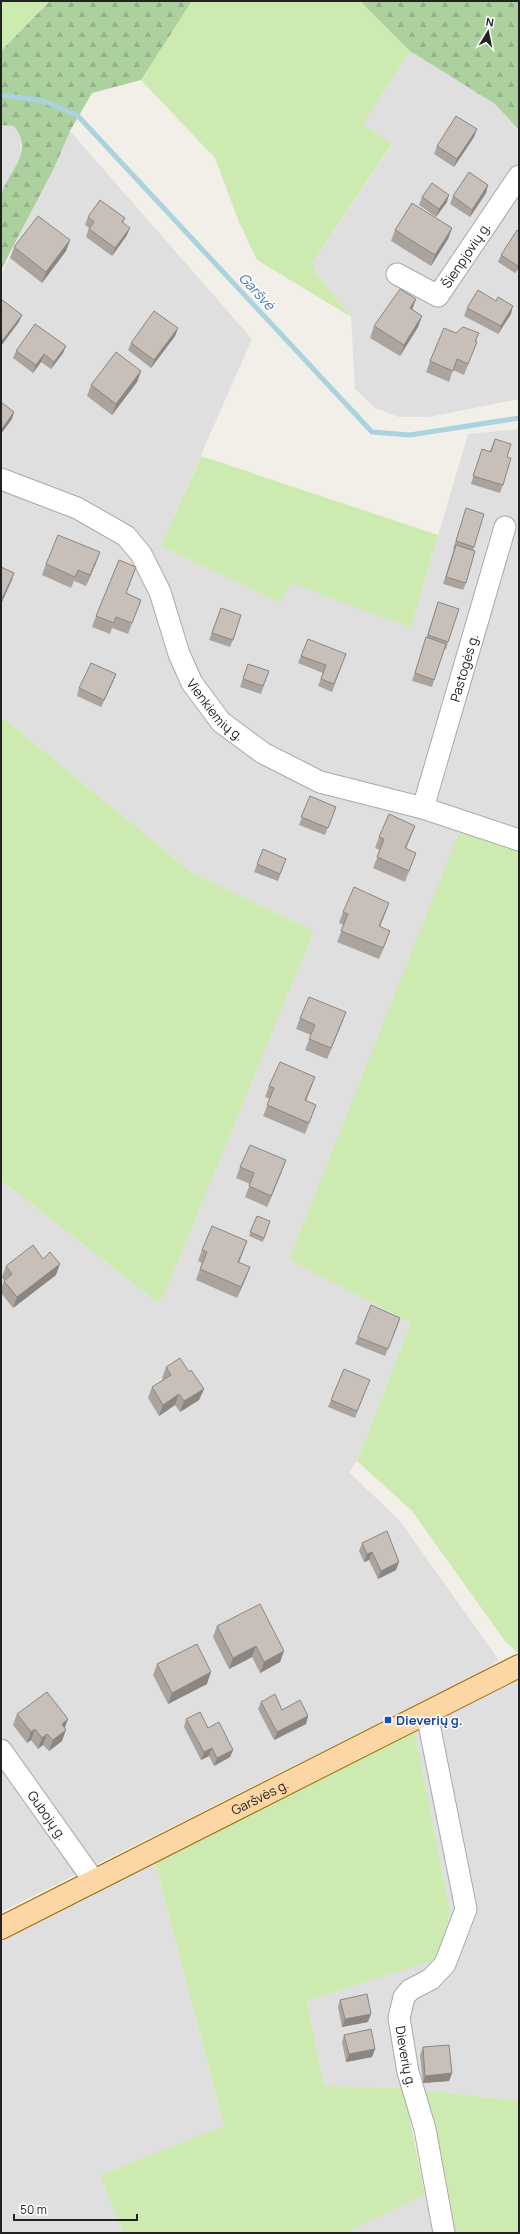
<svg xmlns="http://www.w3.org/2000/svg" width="520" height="2234" viewBox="0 0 520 2234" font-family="Manrope,sans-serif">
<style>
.residential{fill:#e0dfdf}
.grass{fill:#cdebb0}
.forest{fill:url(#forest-firs)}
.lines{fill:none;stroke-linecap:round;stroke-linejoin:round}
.stream{stroke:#aad3df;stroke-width:5}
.minor-casing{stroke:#a9a9a9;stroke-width:23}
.major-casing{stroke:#a06b00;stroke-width:24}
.minor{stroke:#fff;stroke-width:21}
.major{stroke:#fcd6a4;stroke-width:22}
.wall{fill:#aba49e}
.shaded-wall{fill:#8b8681}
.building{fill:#c7bfb8;stroke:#8b8681}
.transit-dot{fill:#1a4fb4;stroke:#fff;stroke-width:1.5}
.labels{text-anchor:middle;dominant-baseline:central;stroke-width:3;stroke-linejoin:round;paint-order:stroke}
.street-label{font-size:13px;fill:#222;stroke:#fff}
.transit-label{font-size:13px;font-weight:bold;fill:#164399;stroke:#fff;text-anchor:start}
.water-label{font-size:14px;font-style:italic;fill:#4a7aab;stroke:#fff}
</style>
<defs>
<pattern id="forest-firs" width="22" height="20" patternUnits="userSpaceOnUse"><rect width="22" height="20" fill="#add19e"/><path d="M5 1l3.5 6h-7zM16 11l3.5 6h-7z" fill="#95b388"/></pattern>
</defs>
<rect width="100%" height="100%" fill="#f2efe9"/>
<!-- residential -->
<path class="residential" d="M410,51l85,53 24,26v269l-90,18h-30l-24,-9 -20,-19 -4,-72 -35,-44 -4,-10 80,-118 -29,-21z
M1,125l13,1 7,9 -1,22 -19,40z
M70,131l182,208 -91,207 119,57 11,-21 120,46 57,-194 51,-5v421l-230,410 122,63 -54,138 -8,11 51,49 99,139 -19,13 -479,239v-732l157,123 7,-10 149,-362 -123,-59 -190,-156v-441z
M519,1677v424l-115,-13 -80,-2 -17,-85 133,-44 10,-45 -36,-184z
M154,1859l70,268 -124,48 23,58h-122v-295z
M425,2195l9,38h-89z"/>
<!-- grass -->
<path class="grass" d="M1,1h49l-49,50z
M192,1h168l50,50 -47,73 29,20 -80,119 4,10 35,44 -94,-57 -18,-38 -24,-64 -74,-78z
M201,456l237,79 -27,93 -120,-45 -11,20 -119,-57z
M1,716l190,156 123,59 -149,362 -7,10 -157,-123z
M460,831l59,19 -1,803 -13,-12 -93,-130 -55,-50 54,-138 -122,-63z
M414,1728l36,184 -10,46 -133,43 17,85 80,2 21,107 -80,38h-222l-23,-58 124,-49 -70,-267z
M422,2090l97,11v132h-72z"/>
<!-- forest -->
<path class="forest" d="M50,1h142l-51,79 -49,13 -22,38 -16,37 -53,102c0,-24 -1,-48 0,-71 2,-24 36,-45 13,-73l-13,-1v-74z
M360,1h159v129l-24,-26 -85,-53z"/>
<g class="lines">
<!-- stream -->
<path class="stream" d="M1,95l43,6 34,15 294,316 38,3 109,-17"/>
<defs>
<g id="minor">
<path id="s1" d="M397,274l41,22 81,-120"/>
<path id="s2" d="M1,479l76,29 49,28 15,18 19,38 19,62 13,29 29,39 42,31 57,29 103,26 96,32"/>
<path id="s3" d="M423,808l82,-281"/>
<path id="s4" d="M427,1714l39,195 -21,55 -14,15 -21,11 -6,7 -5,21 9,54 17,57 19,104"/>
<path id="s5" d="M1,1750l93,131"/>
</g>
<g id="major">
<path id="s6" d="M1,1928l518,-262"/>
</g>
</defs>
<!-- minor casing -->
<use href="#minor" class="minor-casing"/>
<!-- major casing -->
<use href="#major" class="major-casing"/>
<!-- minor -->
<use href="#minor" class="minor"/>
<!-- major -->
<use href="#major" class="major"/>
</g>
<!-- wall -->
<path class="wall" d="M474,137l-20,30 -20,-13 3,-8z
M488,185l-2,8 -16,24 -20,-13 3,-8z
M422,197l25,5 -11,15 -17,-12z
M88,217l37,1 -2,5 4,12 -15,21 -26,-19 3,-9 -4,-3z
M452,228l-4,11 -17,27 -40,-25 4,-11z
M519,232v35l-4,6 -17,-11 3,-7z
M70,240l-4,11 -24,32 -32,-25 4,-11z
M416,299l-4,10 10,7 -4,11 -18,29 -30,-18 4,-12z
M467,308l44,6 -13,20 -34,-18z
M178,328l-3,8 -24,32 -23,-18 3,-7z
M456,333h23l-3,8 1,1 -13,33 -11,-5 -4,12 -23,-10 4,-11z
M66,346l-3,7 -12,16 -10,-7 -8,11 -20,-15 3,-7z
M141,371l-4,11 -25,33 -25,-19 4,-11z
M495,439l12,18 -4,28 -3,8 -29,-9 11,-35 8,2z
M466,508l8,39 -8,36 -3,7 -20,-6 11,-35h-1z
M96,563l-10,23 -12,-5 -3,7 -29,-13 4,-11z
M1,567l13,6 -13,31z
M136,567l-10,26 15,7 -13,34 -16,-6 -2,6 -18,-7 4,-11z
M438,602l10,40 -2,7h-2l-12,38 -20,-6z
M221,608l12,32 -3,7 -21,-7z
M308,639l38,15 -14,38 -14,-6 5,-13 -25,-10z
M248,664l21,7 -8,23 -21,-7z
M116,674l-3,8 -12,25 -24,-11 2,-8z
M310,796l26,11 -11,28 -26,-10z
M415,826l-9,23 10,4 -11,29 -32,-14 7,-18 -5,-2 4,-11z
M263,849l23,10 -8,22 -24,-9z
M389,903l-9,24 10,4 -11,28 -42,-17 7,-17 -5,-2 4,-11z
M346,1012l-19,47 -22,-9 6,-15 -15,-6 4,-11z
M315,1077l-9,24 6,15 -7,18 -42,-18 7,-17 -5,-2 4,-11z
M240,1167l42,4 -15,36 -22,-10 5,-13 -14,-6z
M257,1216l13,5 -7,21 -14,-6z
M247,1241l-8,22 11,4 -13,31 -41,-18 6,-17 -4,-2 4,-11z
M6,1266l50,9 -43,33 -12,-15v-4l3,-8 -2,-4z
M398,1325l-13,31 -30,-12 3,-7z
M166,1367l23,5 15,17 -5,11 -19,12 -5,-7 -16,11 -11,-18 4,-11 11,-7 -1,-2z
M367,1388l-12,30 -27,-11 3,-7z
M362,1543l34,27 -18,9 -9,-19 -5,2 -5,-11z
M217,1626l67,25 -4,11 -20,11 -8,-16 -23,12 -16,-32z
M157,1664l50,20 -39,20 -15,-29z
M261,1702l21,8 26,6 -2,8 -32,16 -16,-31z
M17,1714l48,15 -3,12 -13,10 -6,-6 -5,4 -7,-9 -4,3 -14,-18z
M186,1719l22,9 25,22 -3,7 -16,9 -5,-10 -8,4 -17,-33z
M340,2000l28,22 -26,5 -4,-20z
M344,2035l31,14 -3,8 -26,5 -4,-20z
M423,2047l29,26 -3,8 -26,2 -3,-28z"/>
<!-- shaded-wall -->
<path class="shaded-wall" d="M477,129l-3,8 -20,30 3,-8z
M488,185l-2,8 -16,24 2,-7z
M449,195l-2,7 -11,15 3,-8z
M130,228l-3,7 -15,21 3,-8z
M452,228l-4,11 -17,27 4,-11z
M70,240l-4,11 -24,32 4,-11z
M519,264v3l-4,6 3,-7z
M416,299l-4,11 -2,-2z
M513,306l-2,8 -13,20 3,-8z
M22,315l-3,7 -18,24 1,-5z
M422,316l-4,11 -18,29 4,-11z
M178,328l-3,8 -24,32 3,-8z
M66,346l-3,7 -12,16 3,-7z
M44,354l-3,8 -8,11 3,-8z
M141,371l-4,11 -25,33 4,-11z
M14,412l-2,7 -11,15v-4z
M100,552l-4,11 -10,23 4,-11z
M14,573l-2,7 -11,24 2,-7z
M116,674l-3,8 -12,25 3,-7z
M389,903l-4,11 -10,23 4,-11z
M390,931l-4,11 -7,17 4,-11z
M346,1012l-4,11 -15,36 4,-11z
M315,1077l-4,11 -10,23 4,-11z
M286,1160l-4,11 -15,36 4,-11z
M247,1241l-4,11 -9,21 4,-11z
M60,1264l-4,11 -43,33 4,-11z
M250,1267l-4,11 -9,20 4,-11z
M204,1389l-5,11 -19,12 4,-11z
M179,1394l-4,11 -16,11 4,-11z
M372,1552l-3,8 -5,2 3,-8z
M399,1562l-3,8 -18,9 3,-8z
M256,1646l-4,11 -23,12 4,-11z
M284,1651l-4,11 -20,11 4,-11z
M211,1672l-4,12 -39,20 4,-11z
M308,1716l-2,8 -32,16 3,-8z
M68,1719l-4,11 -2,-6z
M35,1729l-4,11 -4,3 4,-11z
M66,1730l-4,11 -13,10 4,-11z
M47,1734l-4,11 -5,4 4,-11z
M212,1748l-3,8 -8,4 3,-8z
M233,1750l-3,7 -16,9 3,-8z
M371,2014l-3,8 -26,5 3,-8z
M375,2049l-3,8 -26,5 3,-8z
M452,2073l-3,8 -26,2 2,-7z"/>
<!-- building -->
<path class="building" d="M456,116l21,13 -20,30 -20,-13z
M469,172l19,13 -16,25 -19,-14z
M432,183l17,12 -10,14 -17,-12z
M100,200l25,18 -3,4 8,6 -15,20 -26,-19 5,-7 -6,-5z
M412,203l40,25 -17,27 -40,-25z
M38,216l32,24 -24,32 -32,-25z
M517,230l2,2v32l-1,2 -17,-11z
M400,289l16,10 -6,9 12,8 -18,29 -30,-19z
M478,290l18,11 2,-4 15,9 -12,20 -34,-18z
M1,299l21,16 -20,26 -1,-1z
M154,311l24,17 -24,32 -23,-17z
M35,324l31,22 -12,16 -10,-8 -8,11 -20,-14z
M463,327l16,6 -4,8 2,1 -9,22 -11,-5 -4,12 -23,-10 14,-33 12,5z
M116,352l25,19 -25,33 -25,-19z
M1,402l13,10 -13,18z
M495,439l16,5 -4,13 4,1 -8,27 -30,-9 9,-27 9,3z
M466,508l18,6 -10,33 -18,-6z
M58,535l42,17 -10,23 -12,-5 -3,7 -29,-13z
M456,545l19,6 -9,32 -20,-6z
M119,560l17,7 -10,26 15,7 -9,23 -16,-6 -2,6 -18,-7z
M1,567l13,6 -11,24 -2,-1z
M438,602l21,7 -11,33 -20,-7z
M221,608l20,7 -8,25 -21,-7z
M426,637l20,7 -12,36 -19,-7z
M308,639l38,15 -12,30 -13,-5 5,-14 -25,-9z
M91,663l25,11 -12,26 -25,-12z
M248,664l21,7 -6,15 -20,-7z
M310,796l26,11 -8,21 -27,-11z
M389,814l26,12 -10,22 11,5 -7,18 -32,-14 7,-18 -5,-2z
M263,849l23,10 -6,15 -23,-10z
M354,887l35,16 -10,23 11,5 -7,17 -42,-17 7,-17 -5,-2z
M309,997l37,15 -15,36 -22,-9 6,-14 -15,-7z
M280,1062l35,15 -10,23 11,5 -7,18 -42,-18 7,-17 -5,-2z
M250,1145l36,15 -15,36 -22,-10 5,-13 -14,-6z
M257,1216l13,5 -6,17 -14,-6z
M212,1226l35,15 -9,21 12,5 -9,20 -41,-18 7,-17 -5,-2z
M33,1245l10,14 7,-7 10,12 -43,33 -13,-16 8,-7 -6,-8z
M371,1305l29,13 -12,31 -30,-12z
M180,1358l9,14 2,-2 13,19 -20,12 -5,-7 -16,11 -11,-18 19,-12 -5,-8z
M344,1369l26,11 -13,31 -26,-11z
M387,1531l12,31 -18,9 -9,-19 -5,2 -5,-11z
M260,1604l24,47 -20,11 -8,-16 -23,12 -16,-32z
M197,1644l14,28 -39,21 -15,-29z
M47,1692l21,27 -6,5 4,6 -13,10 -6,-6 -5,4 -7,-9 -4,3 -14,-18z
M275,1694l7,16 18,-10 8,16 -31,16 -16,-30z
M200,1712l8,16 11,-6 14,28 -16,8 -5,-10 -8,4 -18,-33z
M367,1994l4,20 -26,5 -5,-19z
M371,2029l4,20 -26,5 -5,-19z
M449,2045l3,28 -27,3 -2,-29z"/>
<!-- markers -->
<rect class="transit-dot" x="384" y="1716" width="8" height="8" rx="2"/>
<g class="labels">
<!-- street labels -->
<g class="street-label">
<text stroke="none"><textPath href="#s1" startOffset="96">Šienpjovių g.</textPath></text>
<text stroke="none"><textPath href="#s3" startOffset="146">Pastogės g.</textPath></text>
<text stroke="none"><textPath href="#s2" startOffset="336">Vienkiemių g.</textPath></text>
<text stroke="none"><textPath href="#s6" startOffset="290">Garšvės g.</textPath></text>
<text stroke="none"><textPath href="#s5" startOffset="80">Gubojų g.</textPath></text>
<text stroke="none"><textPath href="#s4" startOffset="372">Dieverių g.</textPath></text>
</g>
<!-- transit labels -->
<g class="transit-label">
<text x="396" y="1720">Dieverių g.</text>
</g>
<!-- water labels -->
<g class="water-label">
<text transform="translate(257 291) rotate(47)">Garšvė</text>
</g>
</g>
<!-- border -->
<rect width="520" height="2234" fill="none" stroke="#222222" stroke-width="4"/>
<!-- north arrow -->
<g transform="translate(488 32) rotate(10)" stroke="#ffffff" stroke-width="3" paint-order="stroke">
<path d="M0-3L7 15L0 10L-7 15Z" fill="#222222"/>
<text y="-6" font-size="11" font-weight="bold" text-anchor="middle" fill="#222222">N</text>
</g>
<!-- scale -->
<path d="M14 2214v6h123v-6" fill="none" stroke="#222222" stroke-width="2"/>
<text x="20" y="2214" font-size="12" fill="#222222" stroke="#ffffff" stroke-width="3" paint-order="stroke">50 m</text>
</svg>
